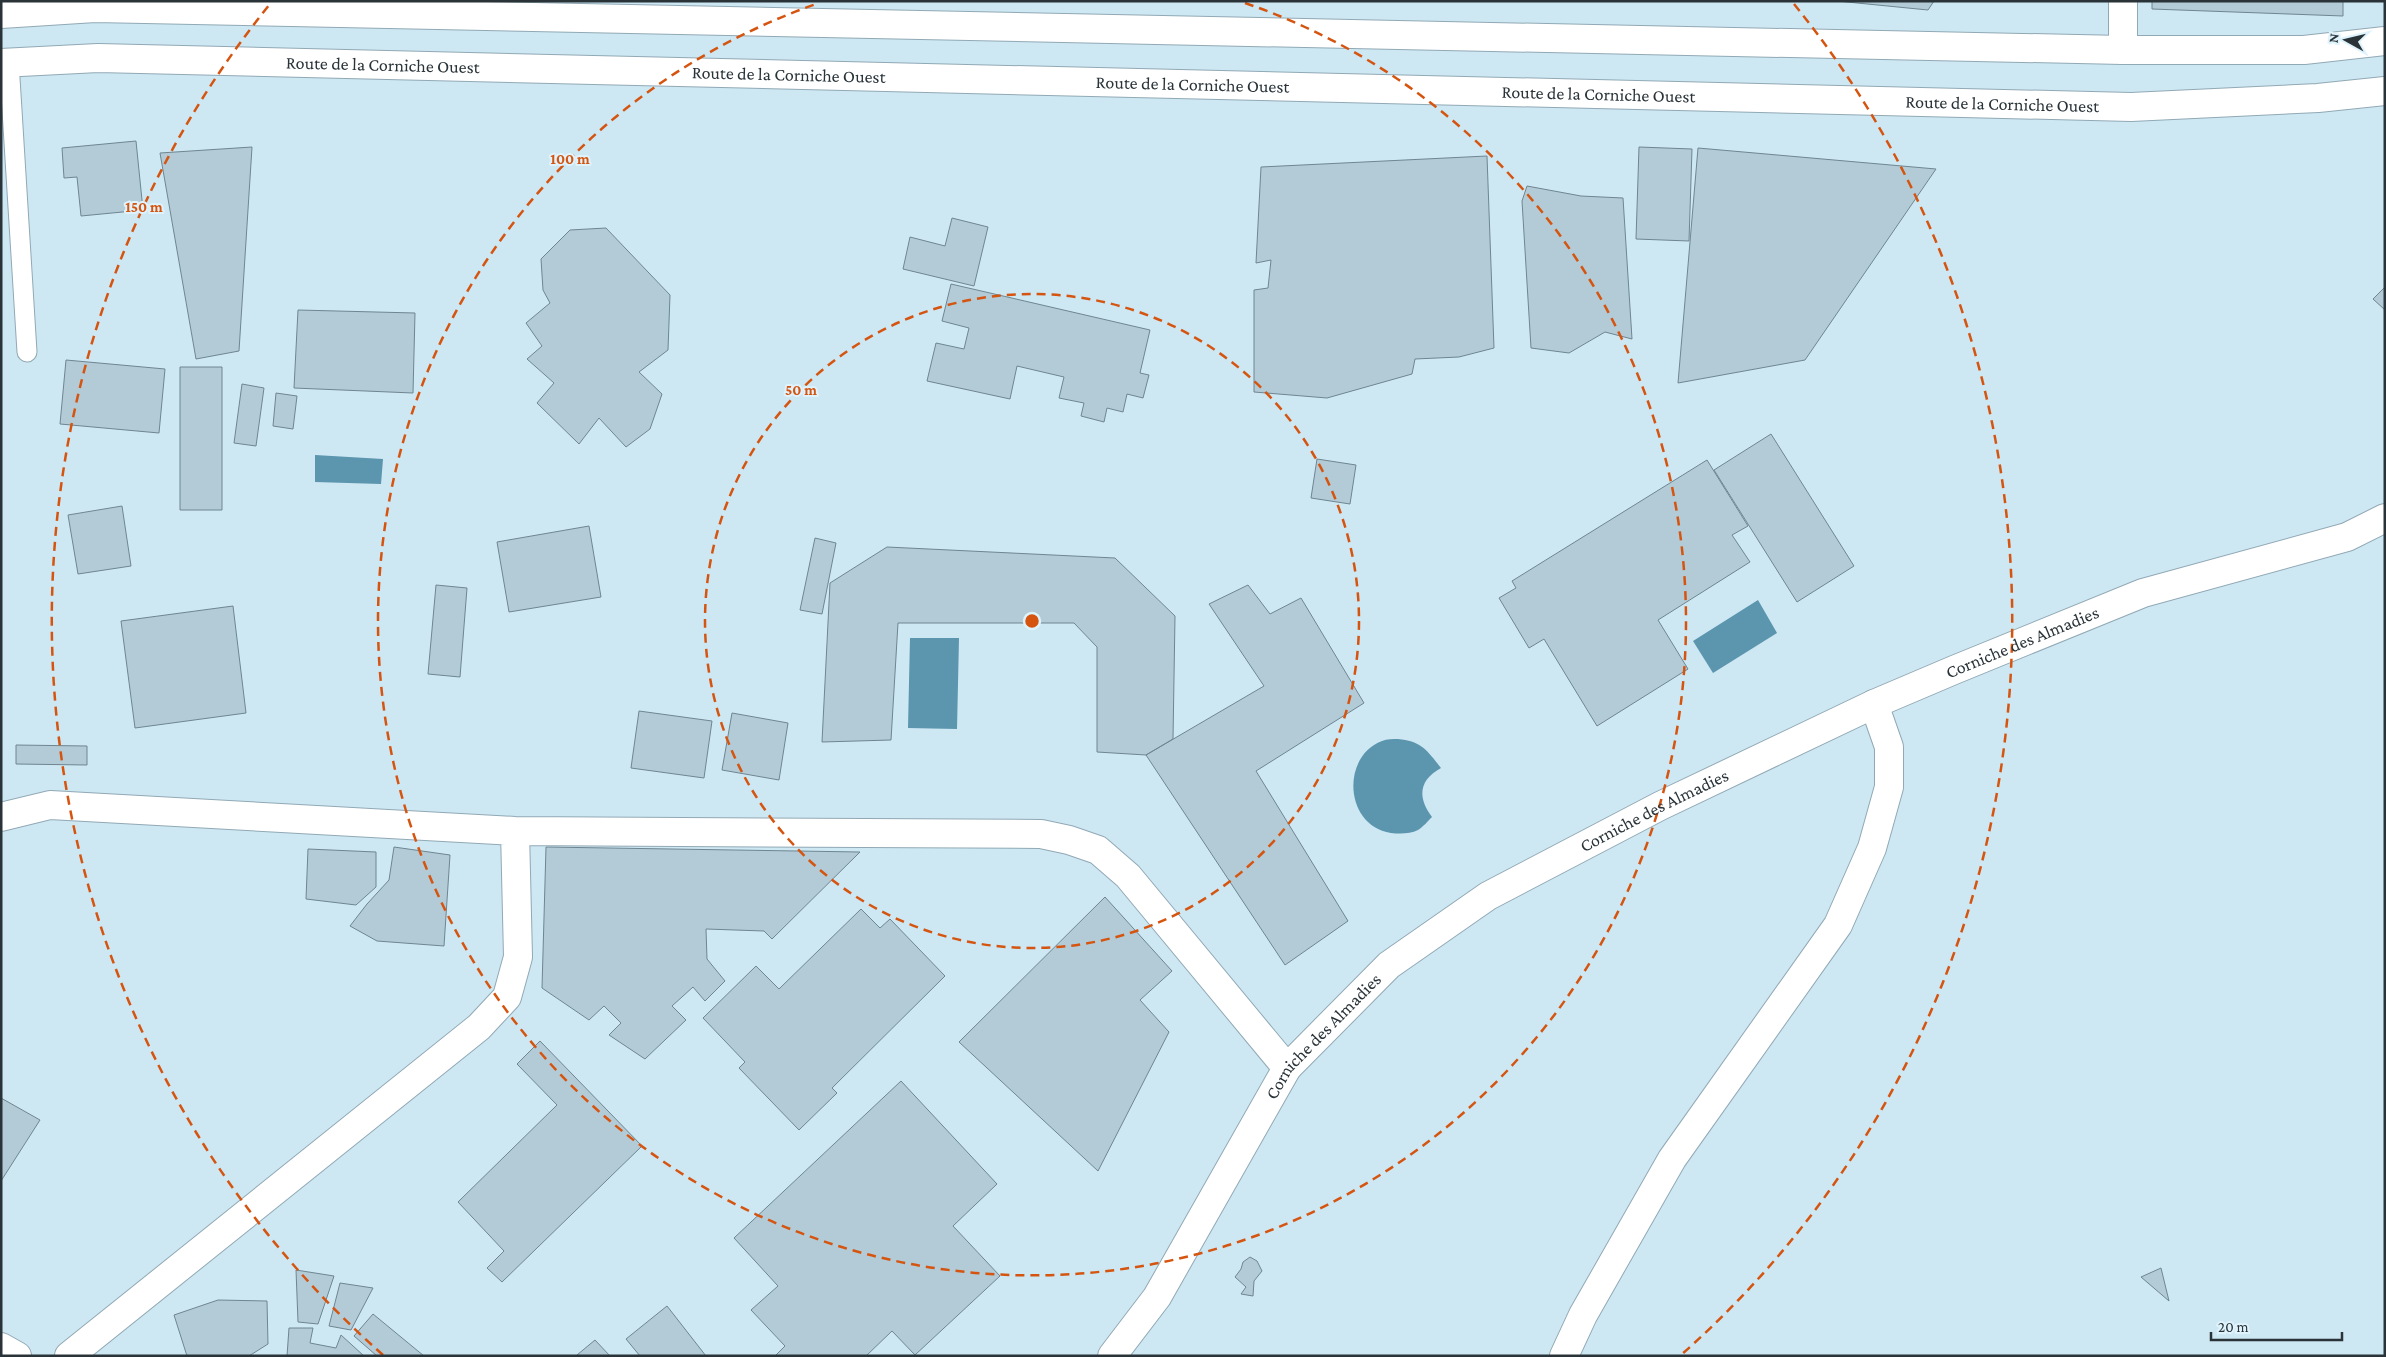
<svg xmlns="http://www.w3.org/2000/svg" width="2386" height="1357" viewBox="0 0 2386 1357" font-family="'Crimson Pro',serif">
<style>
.water{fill:#5b95ae}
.building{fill:#b2cbd6;stroke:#6f8691}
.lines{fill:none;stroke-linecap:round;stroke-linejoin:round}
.service-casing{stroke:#91a9b5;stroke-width:21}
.minor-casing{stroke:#91a9b5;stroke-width:30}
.tertiary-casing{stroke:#91a9b5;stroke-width:30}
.trunk-casing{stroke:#91a9b5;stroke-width:30}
.service{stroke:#fff;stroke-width:19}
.minor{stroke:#fff;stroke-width:28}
.tertiary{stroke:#fff;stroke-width:28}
.trunk{stroke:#fff;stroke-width:28}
.ring{fill:none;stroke:#d55510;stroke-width:2.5;stroke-dasharray:9 6}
.labels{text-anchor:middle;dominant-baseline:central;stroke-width:4;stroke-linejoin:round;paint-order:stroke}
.street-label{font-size:18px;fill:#293338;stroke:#dff3fd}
.centre{fill:#d55510;stroke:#dff3fd;stroke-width:2.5}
.ring-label{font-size:15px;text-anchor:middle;font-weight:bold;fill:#d55510;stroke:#dff3fd;stroke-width:4;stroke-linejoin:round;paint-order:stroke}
</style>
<rect width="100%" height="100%" fill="#cde7f3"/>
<!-- water -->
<path class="water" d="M315,455l68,4 -2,25 -66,-2z
M1758,600l19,33 -64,40 -20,-32z
M910,638h49l-2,91 -49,-1z
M1398,739c23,2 29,11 43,29 -22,12 -24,29 -9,49 -4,4 -9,10 -14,13 -8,4 -18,4 -27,3 -47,-7 -50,-77 -9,-92 5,-2 11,-2 16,-2z"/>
<!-- building -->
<path class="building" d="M1837,1h97l-6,9z
M2152,1h191v15l-191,-7z
M136,141l7,69 -62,6 -4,-39 -13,1 -2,-30z
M252,147l-13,204 -43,8 -36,-206z
M1639,147l53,2 -3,92 -53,-2z
M1698,148l238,21 -131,191 -127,23z
M1487,156l7,192 -35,9 -44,2 -3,15 -85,24 -73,-6v-102l14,-2 3,-28 -15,3 5,-96z
M1527,186l54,10 42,2 9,141 -27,-7 -36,21 -38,-5 -9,-147z
M952,218l36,9 -14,59 -71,-17 7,-32 35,9z
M606,228l64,67 -2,55 -29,22 23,22 -12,35 -24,18 -27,-29 -20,26 -42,-41 17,-20 -27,-24 15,-13 -16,-23 24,-20 -7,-13 -2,-31 29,-29z
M951,284l199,46 -10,43 9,2 -6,23 -16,-4 -4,18 -16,-4 -3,14 -23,-6 3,-13 -25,-5 5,-21 -47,-11 -7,33 -83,-18 9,-38 28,6 5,-21 -27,-7z
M2385,287v23l-12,-11z
M298,310l117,3 -2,80 -119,-5z
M66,360l99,9 -6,64 -99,-9z
M180,367h42v143h-42z
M242,384l22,4 -8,58 -22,-3z
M276,393l21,3 -4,33 -20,-3z
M1771,434l83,132 -57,36 -83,-132z
M1317,459l39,6 -6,39 -39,-6z
M1707,460l41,66 -16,9 18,27 -92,58 30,49 -91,57 -53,-87 -15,9 -30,-50 17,-10 -4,-7z
M122,506l9,60 -53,8 -10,-59z
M589,526l12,71 -92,15 -12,-70z
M815,538l21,5 -14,71 -22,-4z
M887,547l228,11 60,58 -2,123 -27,16 -49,-3v-105l-23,-24h-176l-7,117 -69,2 8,-159z
M436,585l31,3 -7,89 -32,-3z
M1248,585l22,29 31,-16 63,105 -108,68 92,150 -63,44 -139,-210 118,-69 -55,-82z
M233,606l13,107 -111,15 -14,-107z
M639,711l73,10 -8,57 -73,-10z
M732,713l56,10 -9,57 -57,-10z
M16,745l71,1v19l-71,-1z
M394,847l56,8 -6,91 -67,-5 -27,-15 17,-22 22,-24z
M546,847l314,5 -88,87 -8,-8 -58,-2 1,30 18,22 -20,20 -12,-14 -21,19 14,14 -41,39 -36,-24 12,-12 -17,-17 -15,14 -47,-32z
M308,849l68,3v35l-20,18 -50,-6z
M1105,897l67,74 -32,29 29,32 -71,139 -139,-129z
M861,909l19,19 10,-9 55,57 -113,112 5,5 -38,37 -60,-62 6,-6 -42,-44 53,-52 23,23z
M540,1041l102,105 -140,136 -15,-14 17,-17 -46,-49 99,-97 -40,-41z
M901,1081l96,103 -44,42 47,50 -85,79 -23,-24 -26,25h-91l10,-10 -34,-36 27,-24 -44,-48z
M1,1098l39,22 -39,61z
M1250,1257l7,4 5,10 -8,10 -1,15 -12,-2 5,-7 -11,-10 6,-8 2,-7z
M2161,1268l8,33 -28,-24z
M296,1270l38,6 -16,48 -20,-2z
M340,1283l33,5 -22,42 -22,-4z
M218,1300l49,1 1,43 -19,12h-62l-13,-41z
M667,1306l39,50h-66l-14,-17z
M373,1314l51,42h-47l-23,-20z
M289,1328h24l-3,15 26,5 5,-13 23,21h-77z
M595,1340l15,16h-33v-1z"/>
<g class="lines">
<defs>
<path id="service" d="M9,62l18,290"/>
<path id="minor" d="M2123,50v-49
M1,817l49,-12 465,26 526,3 28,6 29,10 30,26 159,192
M1,1347l16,9
M69,1356l410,-329 28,-30 11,-40 -3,-126
M1564,1356l19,-41 89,-156 166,-234 34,-77 17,-61v-40l-15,-43"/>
<g id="tertiary">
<path id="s1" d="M1112,1356l45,-59 130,-229 102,-103 99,-69 172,-90 214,-102 80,-34 189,-77 204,-56 38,-19"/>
</g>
<g id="trunk">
<path d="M1,14l94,-6 2028,42h181l81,-9"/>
<path id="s2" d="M1,63l97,-5 2033,49 187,-9 67,-7"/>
</g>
</defs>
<!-- service casing -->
<use href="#service" class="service-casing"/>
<!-- minor casing -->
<use href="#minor" class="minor-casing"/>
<!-- tertiary casing -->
<use href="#tertiary" class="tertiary-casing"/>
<!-- trunk casing -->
<use href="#trunk" class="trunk-casing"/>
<!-- service -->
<use href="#service" class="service"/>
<!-- minor -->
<use href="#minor" class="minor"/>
<!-- tertiary -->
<use href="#tertiary" class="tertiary"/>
<!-- trunk -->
<use href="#trunk" class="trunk"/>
</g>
<!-- distance rings -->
<g class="ring">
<circle cx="1032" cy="621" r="327"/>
<path d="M1245 3A654 654 0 1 1 819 3"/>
<path d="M383 1355A980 980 0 0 1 270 4M1794 4A980 980 0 0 1 1681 1355"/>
</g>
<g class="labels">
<!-- street labels -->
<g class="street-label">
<text stroke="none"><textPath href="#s2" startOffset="382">Route de la Corniche Ouest</textPath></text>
<text stroke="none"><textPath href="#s2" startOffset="788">Route de la Corniche Ouest</textPath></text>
<text stroke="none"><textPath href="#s2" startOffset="1192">Route de la Corniche Ouest</textPath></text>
<text stroke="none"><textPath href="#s2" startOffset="1598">Route de la Corniche Ouest</textPath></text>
<text stroke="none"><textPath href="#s2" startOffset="2002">Route de la Corniche Ouest</textPath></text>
<text stroke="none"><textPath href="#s1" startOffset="1195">Corniche des Almadies</textPath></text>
<text stroke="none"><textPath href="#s1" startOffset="790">Corniche des Almadies</textPath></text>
<text stroke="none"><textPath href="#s1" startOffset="385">Corniche des Almadies</textPath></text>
</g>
</g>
<circle cx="1032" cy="621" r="8" class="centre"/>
<g class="ring-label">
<text x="570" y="164">100 m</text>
<text x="144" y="212">150 m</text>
<text x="801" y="395">50 m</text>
</g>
<!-- border -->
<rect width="2386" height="1357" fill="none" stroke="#293338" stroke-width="5"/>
<!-- north arrow -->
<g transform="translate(2346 40) rotate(278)" stroke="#dff3fd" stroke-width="4" paint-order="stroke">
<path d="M0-4L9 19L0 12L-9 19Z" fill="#293338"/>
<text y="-8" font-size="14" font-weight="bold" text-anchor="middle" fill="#293338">N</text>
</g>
<!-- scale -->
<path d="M2211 1332v8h131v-8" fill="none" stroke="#293338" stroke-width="2.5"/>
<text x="2218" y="1332" font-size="15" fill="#293338" stroke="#dff3fd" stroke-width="4" paint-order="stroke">20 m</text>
</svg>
